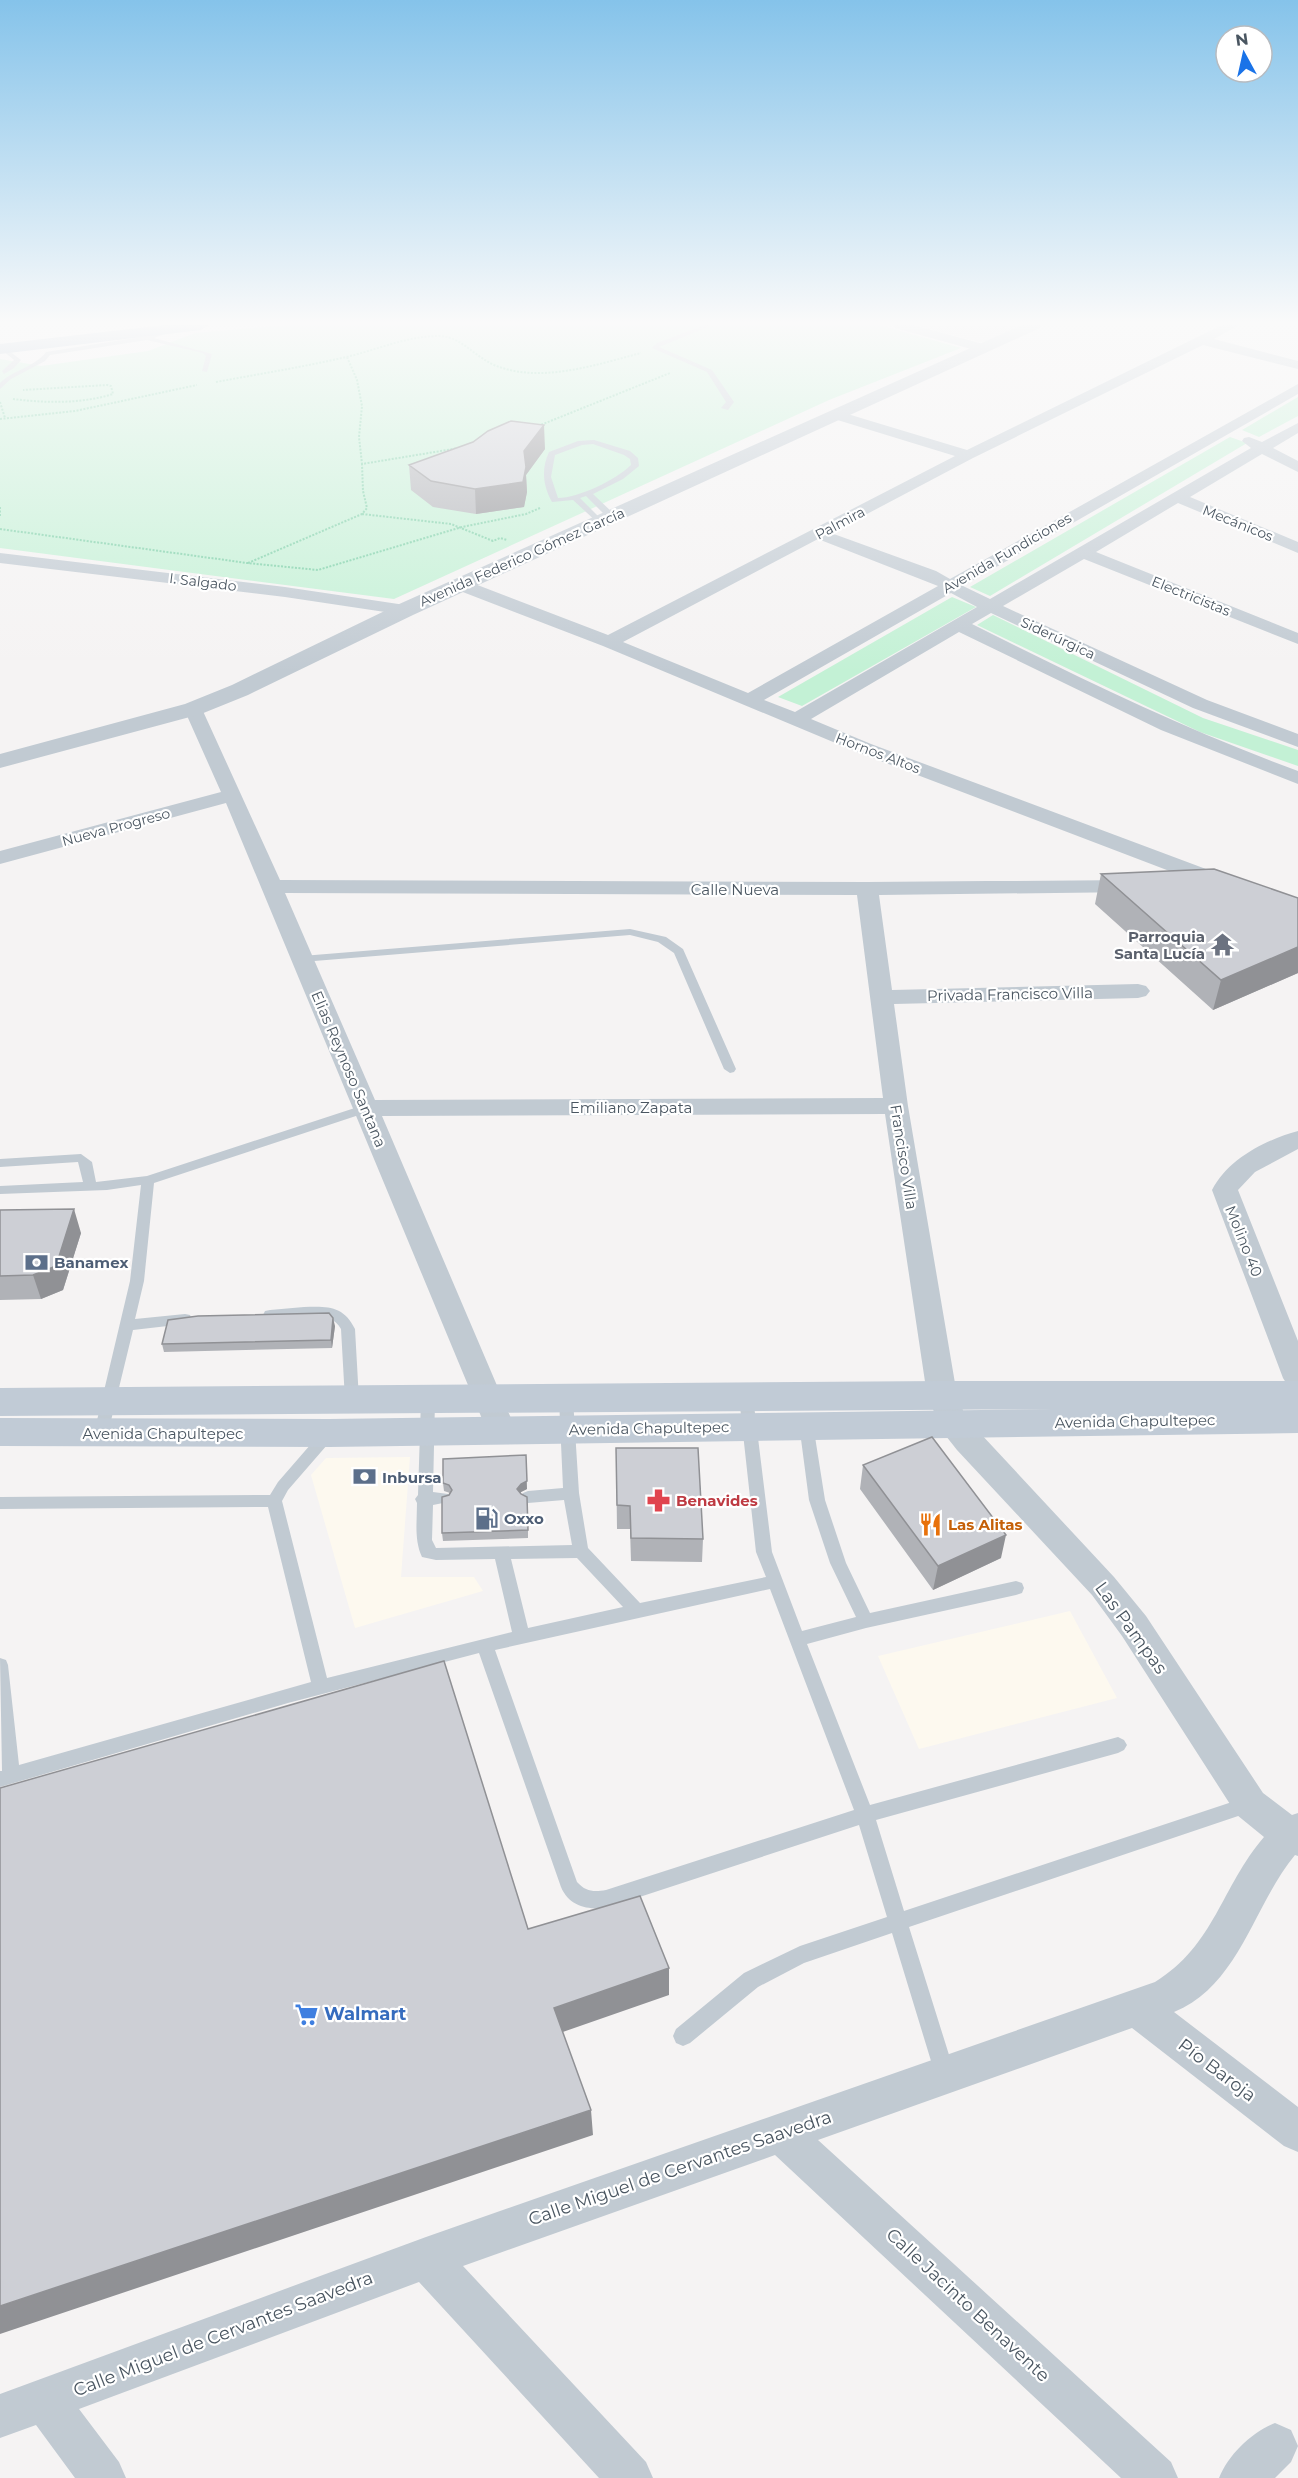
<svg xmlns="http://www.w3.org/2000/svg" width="1298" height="2478" viewBox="0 0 1298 2478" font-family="Montserrat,sans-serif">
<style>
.commercial{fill:#fdf9ef}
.education{fill:#e6e4e5}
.green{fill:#c3f1d5}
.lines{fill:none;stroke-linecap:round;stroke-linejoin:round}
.path{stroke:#7ad0a6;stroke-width:2;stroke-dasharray:2 1.5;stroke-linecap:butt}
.service{fill:#c1cad2;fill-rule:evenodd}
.minor{fill:#c1cad2;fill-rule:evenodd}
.tertiary{fill:#c1cad2;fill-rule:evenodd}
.secondary{fill:#c1cbd6;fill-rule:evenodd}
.trunk{fill:#9fb4c9;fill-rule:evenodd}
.wall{fill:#b0b2b7}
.shaded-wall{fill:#909195}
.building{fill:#cdcfd5;stroke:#909195;stroke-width:1.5}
.labels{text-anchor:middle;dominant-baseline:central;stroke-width:4.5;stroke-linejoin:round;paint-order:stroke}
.far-street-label{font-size:14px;fill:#4a5661;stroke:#fff}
.street-label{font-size:15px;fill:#4a5661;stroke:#fff}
.worship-label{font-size:15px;font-weight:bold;fill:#5b616d;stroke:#fff;text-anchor:end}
.service-label{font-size:15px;font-weight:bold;fill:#4e5e75;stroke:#fff;text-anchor:start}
.health-label{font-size:15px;font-weight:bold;fill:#be3a42;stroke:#fff;text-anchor:start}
.food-label{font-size:15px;font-weight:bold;fill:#c56008;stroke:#fff;text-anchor:start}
.near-street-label{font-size:18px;fill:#4a5661;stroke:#fff}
.near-shop-label{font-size:18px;font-weight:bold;fill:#366cbe;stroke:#fff;text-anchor:start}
</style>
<rect width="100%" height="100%" fill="#f5f3f3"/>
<!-- commercial -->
<path class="commercial" d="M410,1457l-9,120h73l9,14 -128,37 -44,-153 15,-17z
M1070,1611l47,87 -198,51 -41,-93z"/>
<!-- education -->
<path class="education" d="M915,325h108l-40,18z"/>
<!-- green -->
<path class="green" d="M287,325h592l82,23 -132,52 -435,199 -394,-51v-189l41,7 107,-15 47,-18z
M1298,397v19l-39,21 -17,-7z
M1230,437l17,6 -257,153 -20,-9z
M952,597l24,10 -174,99 -24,-9z
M993,615l210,103 95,32v16l-98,-34 -223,-107z"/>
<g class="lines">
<!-- path -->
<path class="path" d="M347,357l10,23 5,26 -3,31 3,27
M216,382c43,-8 87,-15 130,-25 31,-7 60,-21 93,-21 21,0 35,20 55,29 46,19 101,0 147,-12
M13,399c33,4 68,5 100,-5l-2,-8 -4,-1 -84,5
M0,402l5,16
M0,419l75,-8 122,-26
M538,426l132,-53
M0,507v10
M362,514l89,10 42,17 7,-3 7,2
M0,529l247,34 71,7 144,-43 64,-13 14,-6
M248,563l114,-49 5,-6 -4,-17 -1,-27 97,-16"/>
<!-- service -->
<path class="service" d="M180,325l2,3 -28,10 58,16 -5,18 -5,-1 4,-15 -3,-3 -56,-13 -97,15 -5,6 -34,18 -11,10v-6c13,-13 35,-16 46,-31l101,-16z
M705,325h8l-54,22 53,23 22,32 -6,8 -7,-2 5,-6 -19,-30 -55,-24 5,-5z
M4,347l17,13 -7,8 -10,6 -2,-3 12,-11 -12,-10z
M594,440l36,11 8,7 1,8 -16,13 -30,15 21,20v4h-6l-22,-22 -6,2 22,22 1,2 -4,2 -26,-24 -21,2c-9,-16 -11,-33 -3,-50l29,-11zM593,444l31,11 6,4 1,6c-15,15 -53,33 -73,33l-7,-21 4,-22 27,-10z
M630,929l36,8 17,12 53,120 -2,3 -4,1 -6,-4 -50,-116 -16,-11 -28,-7 -328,27 -6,-3 6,-3z
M367,1104l4,1 2,3 -2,3 -217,72 -10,98 -9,38 50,-5 5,1 2,4 -2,4 -5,1 -52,6 -25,103 -2,4 -5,2 -5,-2 -2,-4 36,-152 11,-96 -34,5 -107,4v-8l83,-4 -5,-20 -78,5v-8l81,-5 11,8 4,20 51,-6z
M304,1307c24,-1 40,-1 51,22l4,71 -2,4h-10l-2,-4 -4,-71c-11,-22 -51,-11 -71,-9l-5,-1 -2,-4 2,-4 5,-1z
M746,1391l5,2 2,4 19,155 30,79 54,-14 -26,-54 -21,-63 -10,-76 2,-4h10l2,4 12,76 21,63 24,50 146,-32 6,2 2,5 -2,5 -6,2 -150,33 -59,16 63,161 248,-68 6,3 3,5 -3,5 -6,3 -242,67 28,91 346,-115 6,2 3,6 -3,6 -6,2 -341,115 46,147 -3,7 -7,3 -7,-3 -3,-7 -43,-141 -88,30 -46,24 -68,56 -7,3 -7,-3 -3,-7 3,-7 68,-56 56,-27 87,-29 -28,-92 -253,83c-19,2 -37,-2 -45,-21l-82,-234 -191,50 -288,84v-16h2l-2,-113 6,2 2,5 11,100 292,-83 -43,-175 -268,2v-12l270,-2 8,-13 46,-53 5,-2 5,2 2,4 -2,4 -46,53 -6,11 45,177 185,-46 -17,-73 -59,1 -14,-3c-8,-17 -5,-36 -5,-54l-2,-4 3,-4 3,-95 2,-4h10l2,4 -2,92 15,2 3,4 -3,4 -15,3 -1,35 4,8 136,-3 -8,-45 -36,3 -5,-2 -3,-4 3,-4 5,-2 35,-3 -4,-89 2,-4h10l2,4 6,94 9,55 52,55 126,-26 -10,-25 -17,-155 2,-4zM577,1558l46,49 -95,21 -17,-69zM770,1589l84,221 -248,80c-12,2 -20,2 -29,-8l-82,-232z"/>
<!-- minor -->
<path class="minor" d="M893,325h20l74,20 2,3 -7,4 -87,-24z
M1222,325h17l-25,14 84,22v8l-95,-24 -230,113 -142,75 105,38 14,8 348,-195v10l-335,192 27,13 261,-151 -9,-7 2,-3 5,-1 13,5 36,-19v10l-25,15 25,13v11l-36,-18 -72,43 108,45v11l-120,-50 -82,49 202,81v11l-214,-85 -81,47 204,94 91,34v13l-105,-39 -202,-95 -19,11c107,54 214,106 326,147v13l-137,-54 -202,-98 -148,87 60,25 359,134 3,5 -3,5 -8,1 -8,-1 -357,-136 -254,-106 -148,-57 -3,-4 3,-4h12l141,54 347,-179 -124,-38 -2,-3 2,-3h10l126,38zM818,539l120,47 -190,107 -125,-51zM951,593l26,14 -182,105 -31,-12z
M0,553l285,34 120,18 6,1 3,4 -3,4 -6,1 -120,-18 -285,-34z
M193,703l7,2 2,4 78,171 587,2 267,-2 8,1 3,5 -3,5 -8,1 -255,3 13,95 246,-6 8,2 4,5 -4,5 -8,2 -244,6 14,102 49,289 9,23 148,159 32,39 117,177 29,22 6,-2v43l-3,-1c-41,49 -56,131 -121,157l124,95v45l-14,-6 -152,-118 -314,112 353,322 7,16h-57l-346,-323 -312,111 183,196 7,16h-54l-180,-196 -340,127 40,53 7,16h-51l-39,-53 -36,13v-44l426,-157 729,-255c60,-37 66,-95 109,-145l-27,-22 -115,-179 -30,-41 -135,-145 -15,-19 -15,-36 -42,-281 -503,2 134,314 -4,8 -11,3 -11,-3 -264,-635 -226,61v-13l221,-59 -37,-83 2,-4zM285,893l572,2 26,203 -508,2z
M1298,1131v18l-43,23 -17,18 60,151v48l-10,-3 -5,-8 -71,-188c16,-31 53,-50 86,-59z
M1275,2423l16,7 7,16 -7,16 -16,16h-56c10,-24 32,-45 56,-55z"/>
<!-- tertiary -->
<path class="tertiary" d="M1022,325h20l-2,3 -627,287 -165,80 -47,19 -201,54v-14l185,-50 47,-19 165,-80z"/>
<!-- secondary -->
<path class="secondary" d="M942,1381h356v52l-969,14 -329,-1v-28l329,1 727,-10 -1056,7v-28z"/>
<!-- trunk -->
<path class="trunk" d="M164,325h45l-8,5 -201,24v-10z"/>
</g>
<!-- wall -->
<path class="wall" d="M473,442l72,7 -19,26 1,17 -3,15 -48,7 -43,-7 -22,-17 -2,-25z
M1101,874l197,24v75l-85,37 -118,-106z
M0,1210l81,23 -18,57 -22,9 -41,1z
M335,1326l-3,22 -168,4 -2,-8z
M616,1448l87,91 -1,23 -71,-1 -1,-32h-13z
M863,1465l138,93 -68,32 -73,-101z
M443,1483l84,6 -6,3 -1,1 8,12v33l-85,3 -1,-8 7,-38 1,-2 -6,-2z"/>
<!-- shaded-wall -->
<path class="shaded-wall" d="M544,425l1,24 -19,26 1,17 -3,15 -48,7 -1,-25 49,-38z
M1298,947v26l-85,37 8,-30z
M74,1209l7,24 -18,57 -22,9 -8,-24z
M333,1318l2,8 -3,22 -1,-8z
M526,1455l1,34 -6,3 -3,5 -1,-8z
M1006,1535l-5,23 -68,32 5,-24z
M669,1968v27l-112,39 -3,-26z
M591,2110l2,25 -593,199v-28z"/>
<!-- building -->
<path class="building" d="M511,421l33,4 -20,26 2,16 -3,15 -48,7 -44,-8 -22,-16 64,-23 15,-11z
M1214,869l84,29v49l-77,33 -120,-106z
M74,1209l-18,57 -23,9 -33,1v-66z
M329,1313l4,5 -2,22 -169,4 6,-24 30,-4z
M932,1437l74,98 -68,31 -75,-101z
M616,1448h82l5,91 -72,-1 -1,-32 -13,-1z
M526,1455l1,26 -6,3 -4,5 4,5 6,3 1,33 -86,3v-36l7,-2 3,-5 -3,-5 -6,-2v-24z
M444,1661l84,268 112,-33 29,72 -115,40 37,102 -591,196v-518z"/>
<!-- sky -->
<linearGradient id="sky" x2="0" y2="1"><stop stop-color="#85c3ea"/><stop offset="0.48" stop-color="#fafafa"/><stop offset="1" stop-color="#fafafa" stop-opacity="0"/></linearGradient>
<rect width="1298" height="672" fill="url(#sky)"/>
<!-- icons -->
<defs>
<symbol id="temple-bare" viewBox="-9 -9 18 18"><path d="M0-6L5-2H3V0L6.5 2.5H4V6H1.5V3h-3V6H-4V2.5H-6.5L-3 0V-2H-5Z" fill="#6b7280" stroke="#fff" stroke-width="2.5" paint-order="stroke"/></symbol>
<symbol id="bank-bare" viewBox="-9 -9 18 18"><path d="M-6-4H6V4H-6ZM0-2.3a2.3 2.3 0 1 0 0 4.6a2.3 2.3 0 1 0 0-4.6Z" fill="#5c6f8a" stroke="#fff" stroke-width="2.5" paint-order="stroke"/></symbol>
<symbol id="pharmacy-bare" viewBox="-9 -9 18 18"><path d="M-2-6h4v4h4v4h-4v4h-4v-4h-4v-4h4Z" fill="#e0444e" stroke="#fff" stroke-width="2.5" paint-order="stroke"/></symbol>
<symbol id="fuel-bare" viewBox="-9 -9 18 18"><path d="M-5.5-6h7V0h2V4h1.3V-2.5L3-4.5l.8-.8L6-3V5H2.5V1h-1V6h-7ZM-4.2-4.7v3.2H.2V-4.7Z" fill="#5c6f8a" stroke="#fff" stroke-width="2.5" paint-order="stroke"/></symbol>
<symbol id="restaurant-bare" viewBox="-9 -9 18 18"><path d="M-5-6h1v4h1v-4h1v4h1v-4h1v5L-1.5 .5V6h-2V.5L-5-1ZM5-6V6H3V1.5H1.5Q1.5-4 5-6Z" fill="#e8710a" stroke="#fff" stroke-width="2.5" paint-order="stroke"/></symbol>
<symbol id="supermarket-bare" viewBox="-9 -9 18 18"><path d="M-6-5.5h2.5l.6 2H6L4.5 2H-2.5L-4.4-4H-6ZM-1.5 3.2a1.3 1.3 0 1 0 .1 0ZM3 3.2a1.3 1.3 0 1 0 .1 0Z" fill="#3f7fe0" stroke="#fff" stroke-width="2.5" paint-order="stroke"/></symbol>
</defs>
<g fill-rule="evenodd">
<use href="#temple-bare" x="1206" y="928" width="33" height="33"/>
<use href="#bank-bare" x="20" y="1246" width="33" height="33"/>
<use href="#bank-bare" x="348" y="1460" width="33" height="33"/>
<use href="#pharmacy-bare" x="642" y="1484" width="33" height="33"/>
<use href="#fuel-bare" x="470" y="1502" width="33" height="33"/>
<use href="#restaurant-bare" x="914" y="1508" width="33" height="33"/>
<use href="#supermarket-bare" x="290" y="1998" width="33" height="33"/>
</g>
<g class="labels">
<!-- far-street labels -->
<g class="far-street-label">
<text transform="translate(840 523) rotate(-28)">Palmira</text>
<text transform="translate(1238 523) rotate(22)">Mecánicos</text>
<text transform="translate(1007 553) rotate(-30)">Avenida Fundiciones</text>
<text transform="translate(522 557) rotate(-24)">Avenida Federico Gómez García</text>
<text transform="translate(203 582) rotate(7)">I. Salgado</text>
<text transform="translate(1191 596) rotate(22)">Electricistas</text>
<text transform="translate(1058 638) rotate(25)">Siderúrgica</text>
<text transform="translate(878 753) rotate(21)">Hornos Altos</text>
<text transform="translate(116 827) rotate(-15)">Nueva Progreso</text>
</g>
<!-- street labels -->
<g class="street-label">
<text x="735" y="889">Calle Nueva</text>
<text transform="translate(1010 994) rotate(-1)">Privada Francisco Villa</text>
<text transform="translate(349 1069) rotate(67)">Elias Reynoso Santana</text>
<text x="631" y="1107">Emiliano Zapata</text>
<text transform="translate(904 1157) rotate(81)">Francisco Villa</text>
<text transform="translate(1244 1241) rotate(68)">Molino 40</text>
<text transform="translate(1135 1421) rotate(-1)">Avenida Chapultepec</text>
<text transform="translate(649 1428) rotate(-1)">Avenida Chapultepec</text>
<text x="163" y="1433">Avenida Chapultepec</text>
</g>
<!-- worship labels -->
<g class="worship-label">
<text x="1205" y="936">Parroquia<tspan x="1205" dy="17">Santa Lucía</tspan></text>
</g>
<!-- service labels -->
<g class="service-label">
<text x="54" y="1262">Banamex</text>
<text x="382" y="1477">Inbursa</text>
<text x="504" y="1518">Oxxo</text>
</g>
<!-- health labels -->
<g class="health-label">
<text x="676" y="1500">Benavides</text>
</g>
<!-- food labels -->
<g class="food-label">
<text x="948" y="1524">Las Alitas</text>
</g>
<!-- near-street labels -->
<g class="near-street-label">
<text transform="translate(1131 1628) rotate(54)">Las Pampas</text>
<text transform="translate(1217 2070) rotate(37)">Pío Baroja</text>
<text transform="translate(680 2168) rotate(-19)">Calle Miguel de Cervantes Saavedra</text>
<text transform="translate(968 2305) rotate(43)">Calle Jacinto Benavente</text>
<text transform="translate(223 2334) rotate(-21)">Calle Miguel de Cervantes Saavedra</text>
</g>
<!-- near-shop labels -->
<g class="near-shop-label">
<text x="324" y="2014">Walmart</text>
</g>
</g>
<!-- north arrow -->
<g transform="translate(1244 54) rotate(352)"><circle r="28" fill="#ffffff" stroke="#b7bbc0" stroke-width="1.5"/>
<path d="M0-4.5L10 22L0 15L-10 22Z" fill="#1a73e8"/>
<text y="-9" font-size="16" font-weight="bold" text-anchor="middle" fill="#4a5661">N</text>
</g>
</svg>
